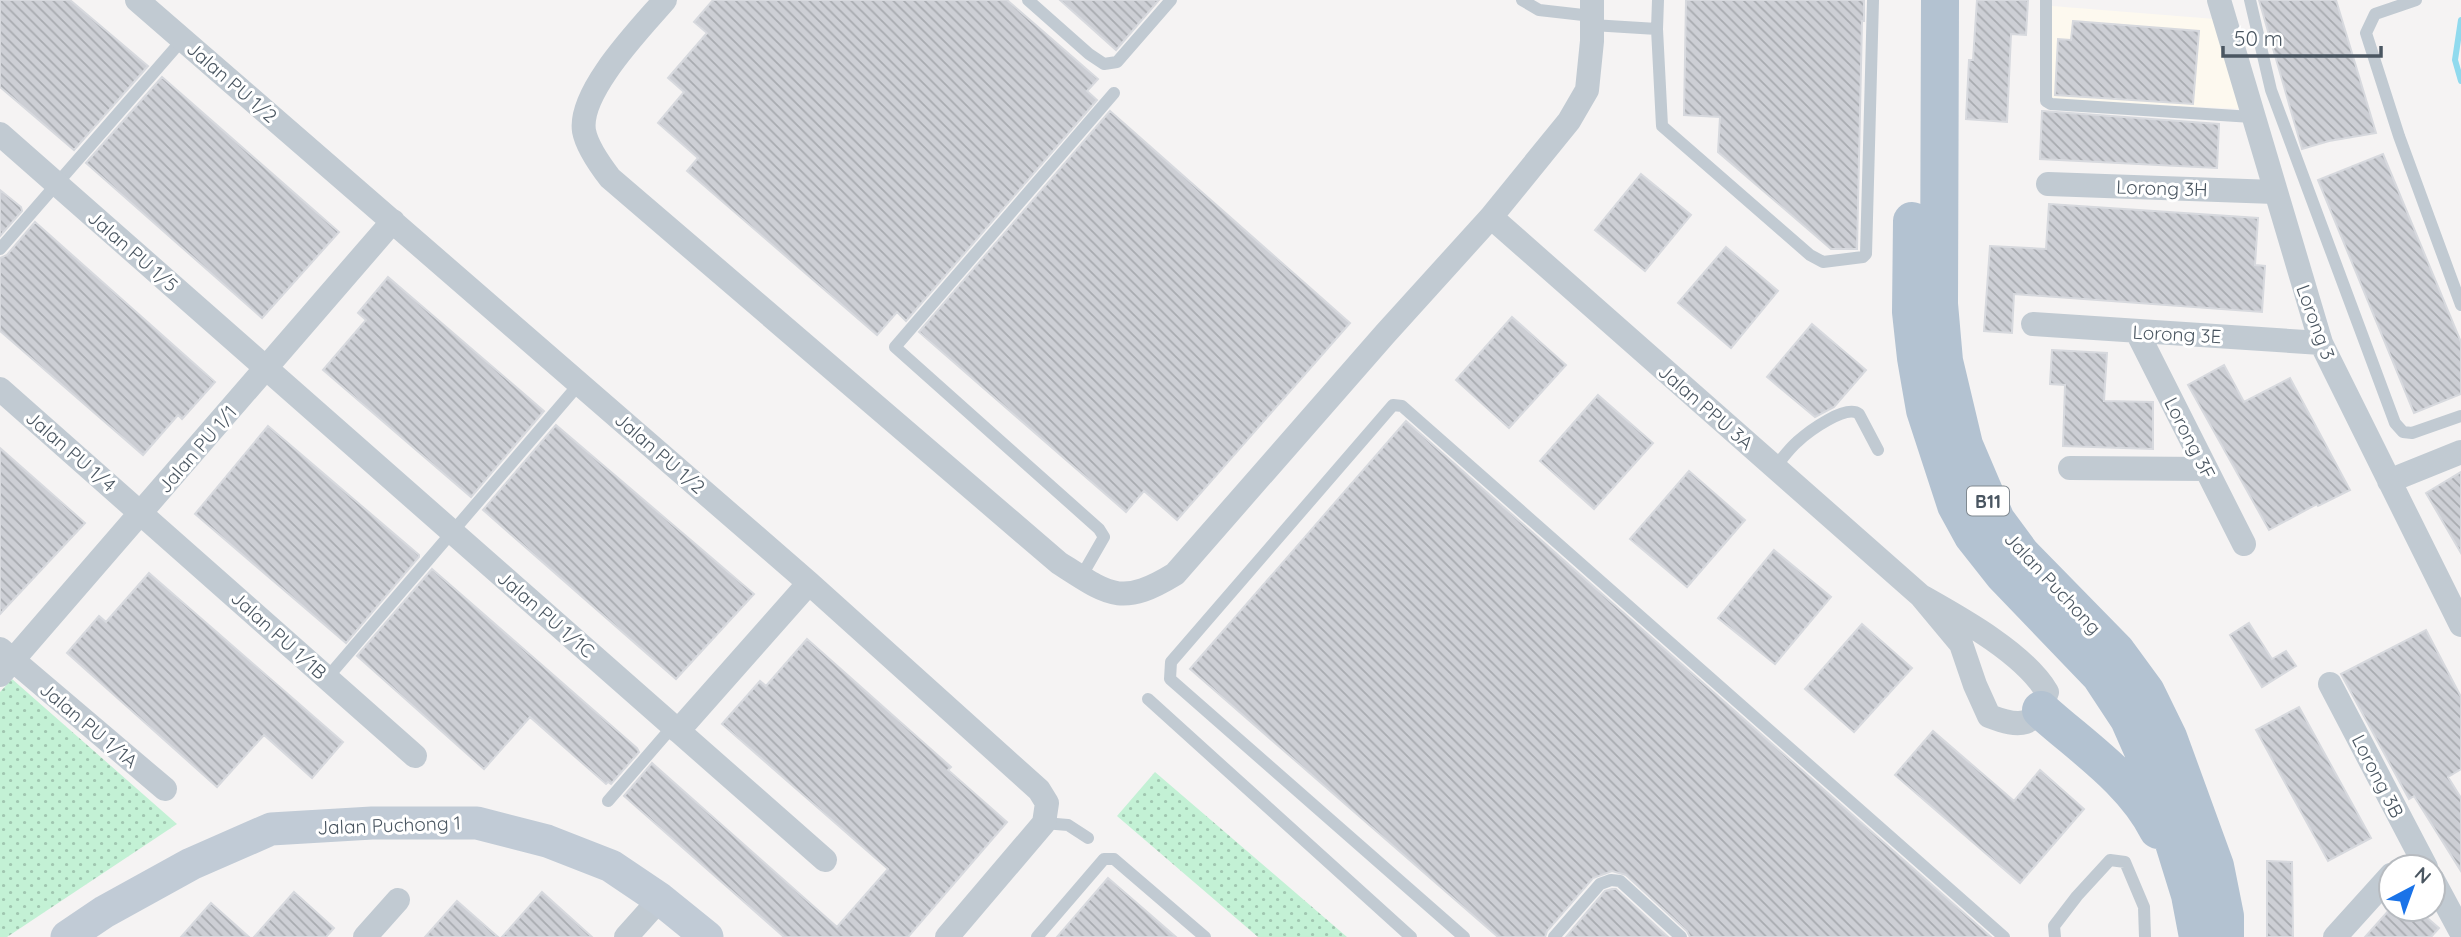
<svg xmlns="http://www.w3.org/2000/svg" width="2461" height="937" viewBox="0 0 2461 937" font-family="Quicksand,sans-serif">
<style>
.commercial{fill:#fdf9ef}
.park{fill:url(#park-dots)}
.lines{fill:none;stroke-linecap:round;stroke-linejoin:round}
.stream{stroke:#90daee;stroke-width:6}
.building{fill:url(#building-back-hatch);stroke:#d7d9de;stroke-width:2}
.lane{stroke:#c1cad2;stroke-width:12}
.street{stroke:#c1cad2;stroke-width:24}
.secondary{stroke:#c1cbd6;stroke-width:33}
.primary{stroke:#b3c2d1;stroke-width:38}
.labels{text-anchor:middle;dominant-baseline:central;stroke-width:6;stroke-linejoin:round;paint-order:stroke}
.shield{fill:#fff;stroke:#808990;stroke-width:2}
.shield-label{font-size:18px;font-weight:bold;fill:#4a5661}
.street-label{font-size:19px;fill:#4a5661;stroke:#fff}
</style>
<defs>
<pattern id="park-dots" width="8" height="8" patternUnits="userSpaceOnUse" patternTransform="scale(1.75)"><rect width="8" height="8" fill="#c3f1d5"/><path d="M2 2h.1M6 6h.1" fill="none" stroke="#a0c6b0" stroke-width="1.8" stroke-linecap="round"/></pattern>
<pattern id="building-back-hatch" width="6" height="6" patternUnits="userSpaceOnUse" patternTransform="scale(1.75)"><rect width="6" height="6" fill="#cdcfd5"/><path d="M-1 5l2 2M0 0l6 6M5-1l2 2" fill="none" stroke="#a8abb0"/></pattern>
</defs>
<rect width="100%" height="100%" fill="#f5f3f3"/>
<!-- commercial -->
<path class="commercial" d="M2052,6l163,13 27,90 -191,-9z"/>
<!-- park -->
<path class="park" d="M12,679l165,145 -170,113h-7v-245z
M1155,772l192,165h-89l-141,-121z"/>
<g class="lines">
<!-- stream -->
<path class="stream" d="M2461,20l-6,40 6,21"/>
</g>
<!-- building -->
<path class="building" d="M0,0h70l78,66 -74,84 -74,-63z
M713,0h294l91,79 -11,12 10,9 -191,221 -9,-9 -20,23 -190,-164 11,-13 -40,-35 26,-31 -16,-14 39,-45 -13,-11z
M1060,0h99l-43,50z
M1686,0h178v21h-2l-5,228h-26l-113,-97 2,-35 -36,-2z
M1977,0h51l-2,35 -15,-1 -4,88 -41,-3 3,-59h4z
M2259,0h77l40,133 -47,8 -27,8z
M2073,21l126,10 -6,73 -138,-9 3,-56 13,1z
M162,77l177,155 -77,86 -176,-155z
M1110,111l240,212 -173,197 -33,-29 -18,21 -207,-180z
M2042,111l177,13 -2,44 -177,-9z
M2383,154l78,188v52l-47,19 -96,-233z
M1641,174l50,41 -46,56 -50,-41z
M0,190l21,17 1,4 -22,25z
M2049,204l209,14 -3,47 10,1 -3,46 -248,-18 -2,39 -28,-2 6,-85 56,3z
M35,222l180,160 -33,37 -4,-4 -35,40 -143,-124v-73l7,-3z
M1726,247l52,44 -47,57 -53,-45z
M388,277l156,134 -73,86 -148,-127 43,-50 -8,-7z
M1512,317l54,48 -57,63 -53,-48z
M1812,324l54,46 -32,37 -19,10 -48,-40z
M2052,350l55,3 -3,48 49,1v47l-90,-3 2,-61 -15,-1z
M2224,365l20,37 46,-24 60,112 -32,16 -1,-2 -48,26 -81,-145z
M1598,395l55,48 -59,66 -54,-48z
M1406,421l585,516h-301l-3,-6 -61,-56 -14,-4 -19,7 -46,53 -2,6h-47l-308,-268z
M556,425l198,169 -78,85 -193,-169z
M268,426l151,129v2l-73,86 -151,-129z
M0,448l85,75 -85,91z
M1689,471l56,49 -58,67 -57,-48z
M2461,472v81l-35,-60z
M1774,550l57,47 -56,67 -57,-46z
M432,569l205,179 2,4 -28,32 -3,-2 -2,2 -76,-67 -46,52 -127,-113z
M149,573l194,169 -31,36 -48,-43 -47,52 -150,-134 32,-37 7,6z
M2249,623l23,36 14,-8 10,15 -34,21 -32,-52z
M1862,624l50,44 -58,64 -49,-43z
M2426,630l35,67v72l-13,8 13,21v73l-47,-75 -5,3 -68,-125z
M807,639l144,128 -3,3 59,52 -99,115h-124l-160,-141 28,-33 185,164 51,-58 -166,-145 38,-43 6,5z
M2299,707l72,131 -43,23 -72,-131z
M1933,731l81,70 26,-31 44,39 -64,74 -125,-108z
M2267,861l25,1 1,75h-26z
M1108,878l68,59h-119z
M1612,889h4l52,48h-102l39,-46z
M294,892l40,36 -8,9h-72z
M542,892l50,45h-90z
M457,901l41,36h-73z
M211,903l38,34h-68z
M2390,909h27l22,19 -8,9h-66z"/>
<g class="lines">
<!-- lane -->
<path class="lane" d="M1028,0l61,54 15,10 13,-2 54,-62
M1522,0l17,10 53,6
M2046,0v101l5,3 201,13
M2250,0l21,90 124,333 8,9 9,1 49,-17
M2416,0l-41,14 -9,19 33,103 62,169
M1592,25l65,4 1,-29
M1657,29l5,97 148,129 13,7 40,-5 3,-3 7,-254
M0,249l183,-210
M1775,467c7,-8 14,-18 22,-25 12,-11 49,-38 62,-28l19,36
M1081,577l23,-40 -5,-8 -204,-182 219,-254
M327,678l253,-295
M1148,699l263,238
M608,801l65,-75
M1044,823l24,2 20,13
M1037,937l67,-78h10l91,78
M1464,937l-294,-258 1,-17 222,-257 9,1 602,531
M1554,937l46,-53 11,-4 9,1 61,56
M2055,937l-1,-11 23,-30 33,-36 15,2 19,45 1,30"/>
<!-- street -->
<path class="street" d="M137,0l672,583 230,207 8,13 -3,20 -97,114
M665,0c-24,28 -87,92 -81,131 3,16 16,34 26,47l449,385c50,32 62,44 116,11l210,-240 106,-117 78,-96 18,-31 5,-49v-41
M2219,0l102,343 140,282
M0,134l825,726
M2048,184l227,8
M1491,217l430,379 40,48 14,41 14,31c32,12 46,12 58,-24 -23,-39 -87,-74 -126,-96
M2033,324l288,19
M2137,332l107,212
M0,389l415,367
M2070,468l136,1
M2389,481l72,-29
M0,649l165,140
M0,675l393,-454
M2330,684l96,183
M678,731l131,-148
M2433,880l28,52
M365,937l33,-37
M626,937l34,-38
M2335,937l56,-62"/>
<!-- secondary -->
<path class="secondary" d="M67,937l37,-25 87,-48 80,-35 101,-6h105l70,18 64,25 49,33 47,38"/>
<!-- primary -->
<path class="primary" d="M1940,0l-1,304 5,57 20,84 32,75 25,34 95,97 30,41 22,45 47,129 10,50v21
M1912,221l-1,91 5,46 9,52 31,95 17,31 30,38 97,101 29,44 22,50 39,126 8,42
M2041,710c41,37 92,70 117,120"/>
</g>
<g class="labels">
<!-- shield labels -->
<rect class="shield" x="1967" y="486.5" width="42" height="29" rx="5"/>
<g class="shield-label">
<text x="1988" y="501">B11</text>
</g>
<!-- street labels -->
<g class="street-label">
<text transform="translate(232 82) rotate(41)">Jalan PU 1/2</text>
<text transform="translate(2162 188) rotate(2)">Lorong 3H</text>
<text transform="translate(133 251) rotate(41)">Jalan PU 1/5</text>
<text transform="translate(2316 322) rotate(70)">Lorong 3</text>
<text transform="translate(2177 334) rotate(3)">Lorong 3E</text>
<text transform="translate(1706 407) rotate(41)">Jalan PPU 3A</text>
<text transform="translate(2190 438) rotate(63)">Lorong 3F</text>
<text transform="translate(197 449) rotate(-49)">Jalan PU 1/1</text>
<text transform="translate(71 451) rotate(41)">Jalan PU 1/4</text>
<text transform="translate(660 453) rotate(41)">Jalan PU 1/2</text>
<text transform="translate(2053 583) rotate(47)">Jalan Puchong</text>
<text transform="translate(546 614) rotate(41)">Jalan PU 1/1C</text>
<text transform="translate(279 635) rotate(42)">Jalan PU 1/1B</text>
<text transform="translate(89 725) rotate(40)">Jalan PU 1/1A</text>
<text transform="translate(2378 776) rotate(63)">Lorong 3B</text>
<text transform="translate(389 825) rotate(-2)">Jalan Puchong 1</text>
</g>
</g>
<!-- north arrow -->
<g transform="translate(2412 888) rotate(41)"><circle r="33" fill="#ffffff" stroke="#b7bbc0" stroke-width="2"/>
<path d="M0-5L12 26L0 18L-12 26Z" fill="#1a73e8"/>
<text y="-10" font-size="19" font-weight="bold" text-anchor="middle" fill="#4a5661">N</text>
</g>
<!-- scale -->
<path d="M2223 46v10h158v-10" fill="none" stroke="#4a5661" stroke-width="3.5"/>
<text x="2234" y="46" font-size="21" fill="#4a5661" stroke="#ffffff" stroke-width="5" paint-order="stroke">50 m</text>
</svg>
